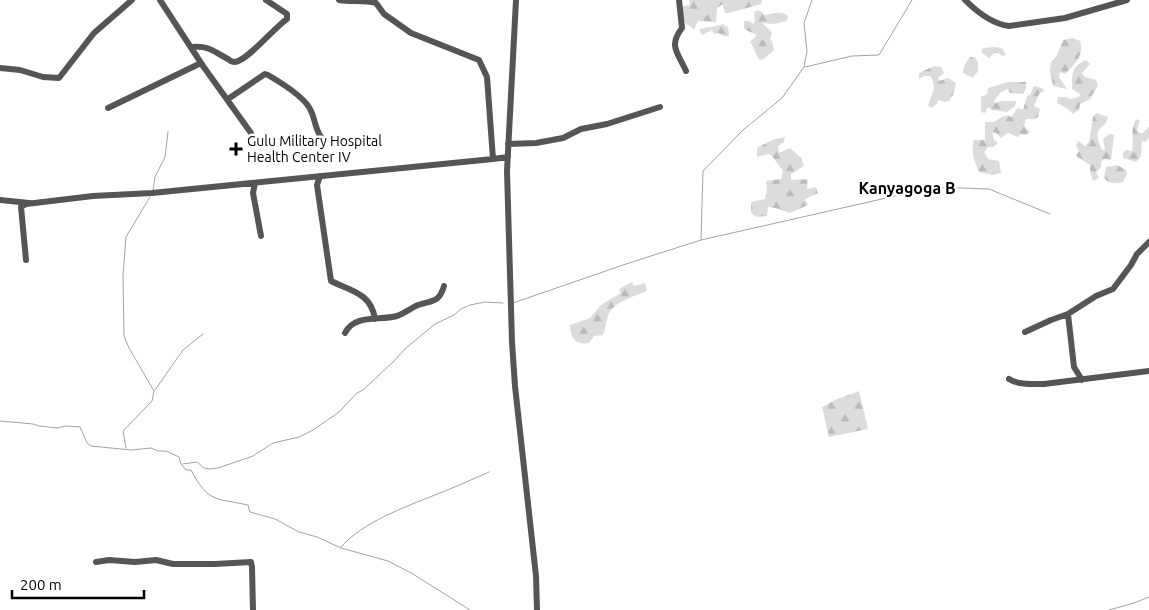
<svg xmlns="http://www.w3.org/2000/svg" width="1149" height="610" viewBox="0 0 1149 610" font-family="Ubuntu,sans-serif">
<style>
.forest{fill:url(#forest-firs)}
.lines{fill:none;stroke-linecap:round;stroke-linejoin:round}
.stream{stroke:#a3a3a3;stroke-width:1}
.minor{stroke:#555;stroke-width:6}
.poi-dot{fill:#000;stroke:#fff;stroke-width:2}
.labels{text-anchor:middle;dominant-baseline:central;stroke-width:5;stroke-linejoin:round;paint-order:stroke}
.poi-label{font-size:14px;fill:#000;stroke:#fff;text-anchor:start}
.quarter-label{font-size:16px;font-weight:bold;fill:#000;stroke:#fff}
</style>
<defs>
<pattern id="forest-firs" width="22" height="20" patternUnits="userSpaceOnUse" patternTransform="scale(1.25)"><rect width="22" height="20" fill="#dcdcdc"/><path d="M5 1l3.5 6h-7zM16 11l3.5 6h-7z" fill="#bbb"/></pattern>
</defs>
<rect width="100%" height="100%" fill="#fff"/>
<!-- forest -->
<path class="forest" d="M689,0h73l-1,4 -32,9h-4l-2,-9 -6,4 -1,14 -18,-1 -4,8 -13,-9 -2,-13 11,-2z
M758,10l4,2 2,3c8,-1 17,-5 24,1l-2,5 -12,3 -12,-1 10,9 -2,8 2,1 2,9 -10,9 -4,1c-4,-4 -6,-13 -10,-18l7,-7 -13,-6v-8h6l3,3 2,-3 -1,-9z
M723,24l5,3 1,9h-6l-4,-3 -5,1 -2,-4 -10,5 -3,-5c8,-4 16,-3 24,-6z
M1073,38l7,3c5,14 -6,24 -15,33l-5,-2 -1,5 8,12 -14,-3 -3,-15 1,-9 5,-5 7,-17z
M995,47l7,1 4,7 -4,1 -3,-3h-5l-5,5 -8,-6 2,-4z
M970,57h5l3,6v8l-5,7 -10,-5 1,-7z
M1086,60l4,4 -8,9 3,4 11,3 2,5 -8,14 -10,5 -1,6 -6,4 -5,-5 -11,-6 1,-6h7l5,2 9,-2 1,-3 -8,-5c0,-15 -1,-22 14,-29z
M934,66l7,1 3,6 -6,5 1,3 9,-3 8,5 -3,12 -4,6 -4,1 -7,-2 -1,4 -6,4 -3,-3c4,-12 10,-18 2,-29h-6l-5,3v-6z
M1008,82h18v7l-3,5 -13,-1 -2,-4 -7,3 -7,9 1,2 7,-2h14l-1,5 -8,6 -15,-2 -4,-3 -3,6 -4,-1v-15l6,-2 1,-7z
M1034,86l7,2 4,2 -6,4 -5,12 6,3 -2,8 -4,2h-8l-2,7 6,6 -4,3 -6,-1 -2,3 -10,-4 -7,5 -5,-5 -4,-1 2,8 4,3 -5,4h-5l-4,5 4,7 11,2 2,12 -8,2 -14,-3c-4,-10 -9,-21 -5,-32h11v-18c2,0 5,0 8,0 8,-3 10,-9 19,-5l3,-6 3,-3 5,2 4,-14 3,-1z
M1096,113l12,4c-3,10 -5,7 -9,13 -4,6 1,14 3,20h3l-2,-11 6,-5 5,1 -3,25 -7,-1 -3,3v5l-5,5 3,6 -6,3 -3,-11v-5l-14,-9 3,-5 -3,-5 2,-5 7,5 4,-4 4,-25z
M1136,119l4,2 -3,9 2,3h4l6,-7v12l-4,4 -3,-1 -1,15 -5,6 -13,-4v-5l3,-3 6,1c2,-14 -2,-20 4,-32z
M785,137l-1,5 -6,4 1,7 11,-5 11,10 3,8 -13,8v6l17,-1 -1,10 9,-2 2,6 -13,6 3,6 -18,8 -15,-5 -7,-1 -1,9 -11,1 -5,-4v-11l14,-3 2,-10 -1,-8 15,-2 2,-8 -11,-15 -4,-2 -11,3v-9l15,-8z
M1117,165l9,5 1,4 -4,8c-7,2 -14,2 -19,-4l2,-11z
M632,282l2,4 11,-3 2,8c-12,5 -35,11 -39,25 -2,7 -3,13 -5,19l-9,1 -5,7c-14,2 -18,-4 -19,-18l20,-7 11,-13 20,-12 -2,-4z
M859,391l9,38 -39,8 -7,-30 13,-7z"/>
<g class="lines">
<!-- stream -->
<path class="stream" d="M805,67l47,-11 27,-1 33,-55
M153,191l2,-14 10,-20 3,-25
M701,239l2,-68 40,-41 39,-32 22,-31 3,-16 -3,-28 8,-23
M513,303l113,-39 75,-24 234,-53 54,2 61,25
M155,390l28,-40 20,-16
M0,421l33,3 6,2 18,2 9,-2 14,1 7,16 4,3 40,4 20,-2 7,3h8l13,6 2,7 5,6h5c17,33 25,28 57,35l2,7 25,7 24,13 18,5 24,11 47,13 25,13 57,36
M126,448l-3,-17 29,-30 2,-10 -25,-43 -5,-12 -1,-61 3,-38 24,-40
M183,464l14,-2 7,6 6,1 8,-1 35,-12 20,-13 26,-6 14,-7 26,-18 18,-19 6,-3 30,-28 13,-14 29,-24 19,-9 7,-6 9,-4 15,-3 18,1
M341,547c22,-25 64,-40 94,-52 18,-7 36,-15 54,-23
M1109,610l25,-7 15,-6"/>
<!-- minor -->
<path class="minor" d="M160,0l43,66 48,67
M339,0c13,2 25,0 37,3l8,11 27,19 68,27 8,17 6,82 15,-2
M516,0l-9,171 5,171 3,44 21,190 1,34
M679,0l3,28c-14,18 -4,25 4,43
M965,0c11,11 27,24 44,26l56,-8 62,-18
M192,47c17,-2 22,5 36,12 2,2 5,3 7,3 12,-1 40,-35 52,-43v-5l-21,-14
M0,68l20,2 23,7 16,1 35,-45 38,-33
M228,99l37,-25 3,1c12,7 38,23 43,36 4,8 4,18 10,26
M108,108l93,-45
M508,144l28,-1 27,-5 18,-9 26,-5 53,-17
M320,176l-3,9 14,96c20,10 40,12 44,38
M255,183l-2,10 8,43
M0,200l29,3
M26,260l-5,-53 5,-3 67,-8 59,-3 341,-34
M1068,314l6,53 8,13
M1025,332l26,-12 17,-6 28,-18 17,-7 18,-24 6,-11 12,-12
M345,333c9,-19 34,-12 52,-17 8,-3 14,-8 21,-11 15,-5 21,-2 26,-19
M1009,379c9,6 24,5 35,5l105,-13
M96,562l13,-2 26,2 21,-2 17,4h42l36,-2 1,5 1,43"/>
</g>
<!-- markers -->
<path class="poi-dot" d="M233.5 141.5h5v5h5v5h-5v5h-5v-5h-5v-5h5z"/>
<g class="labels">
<!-- poi labels -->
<g class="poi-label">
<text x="247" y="141">Gulu Military Hospital<tspan x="247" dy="16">Health Center IV</tspan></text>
</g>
<!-- quarter labels -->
<g class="quarter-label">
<text x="907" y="188">Kanyagoga B</text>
</g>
</g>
<!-- scale -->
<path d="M12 590v8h132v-8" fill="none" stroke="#000000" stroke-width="2.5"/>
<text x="20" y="590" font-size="15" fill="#000000" stroke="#ffffff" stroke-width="4" paint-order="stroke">200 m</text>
</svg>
